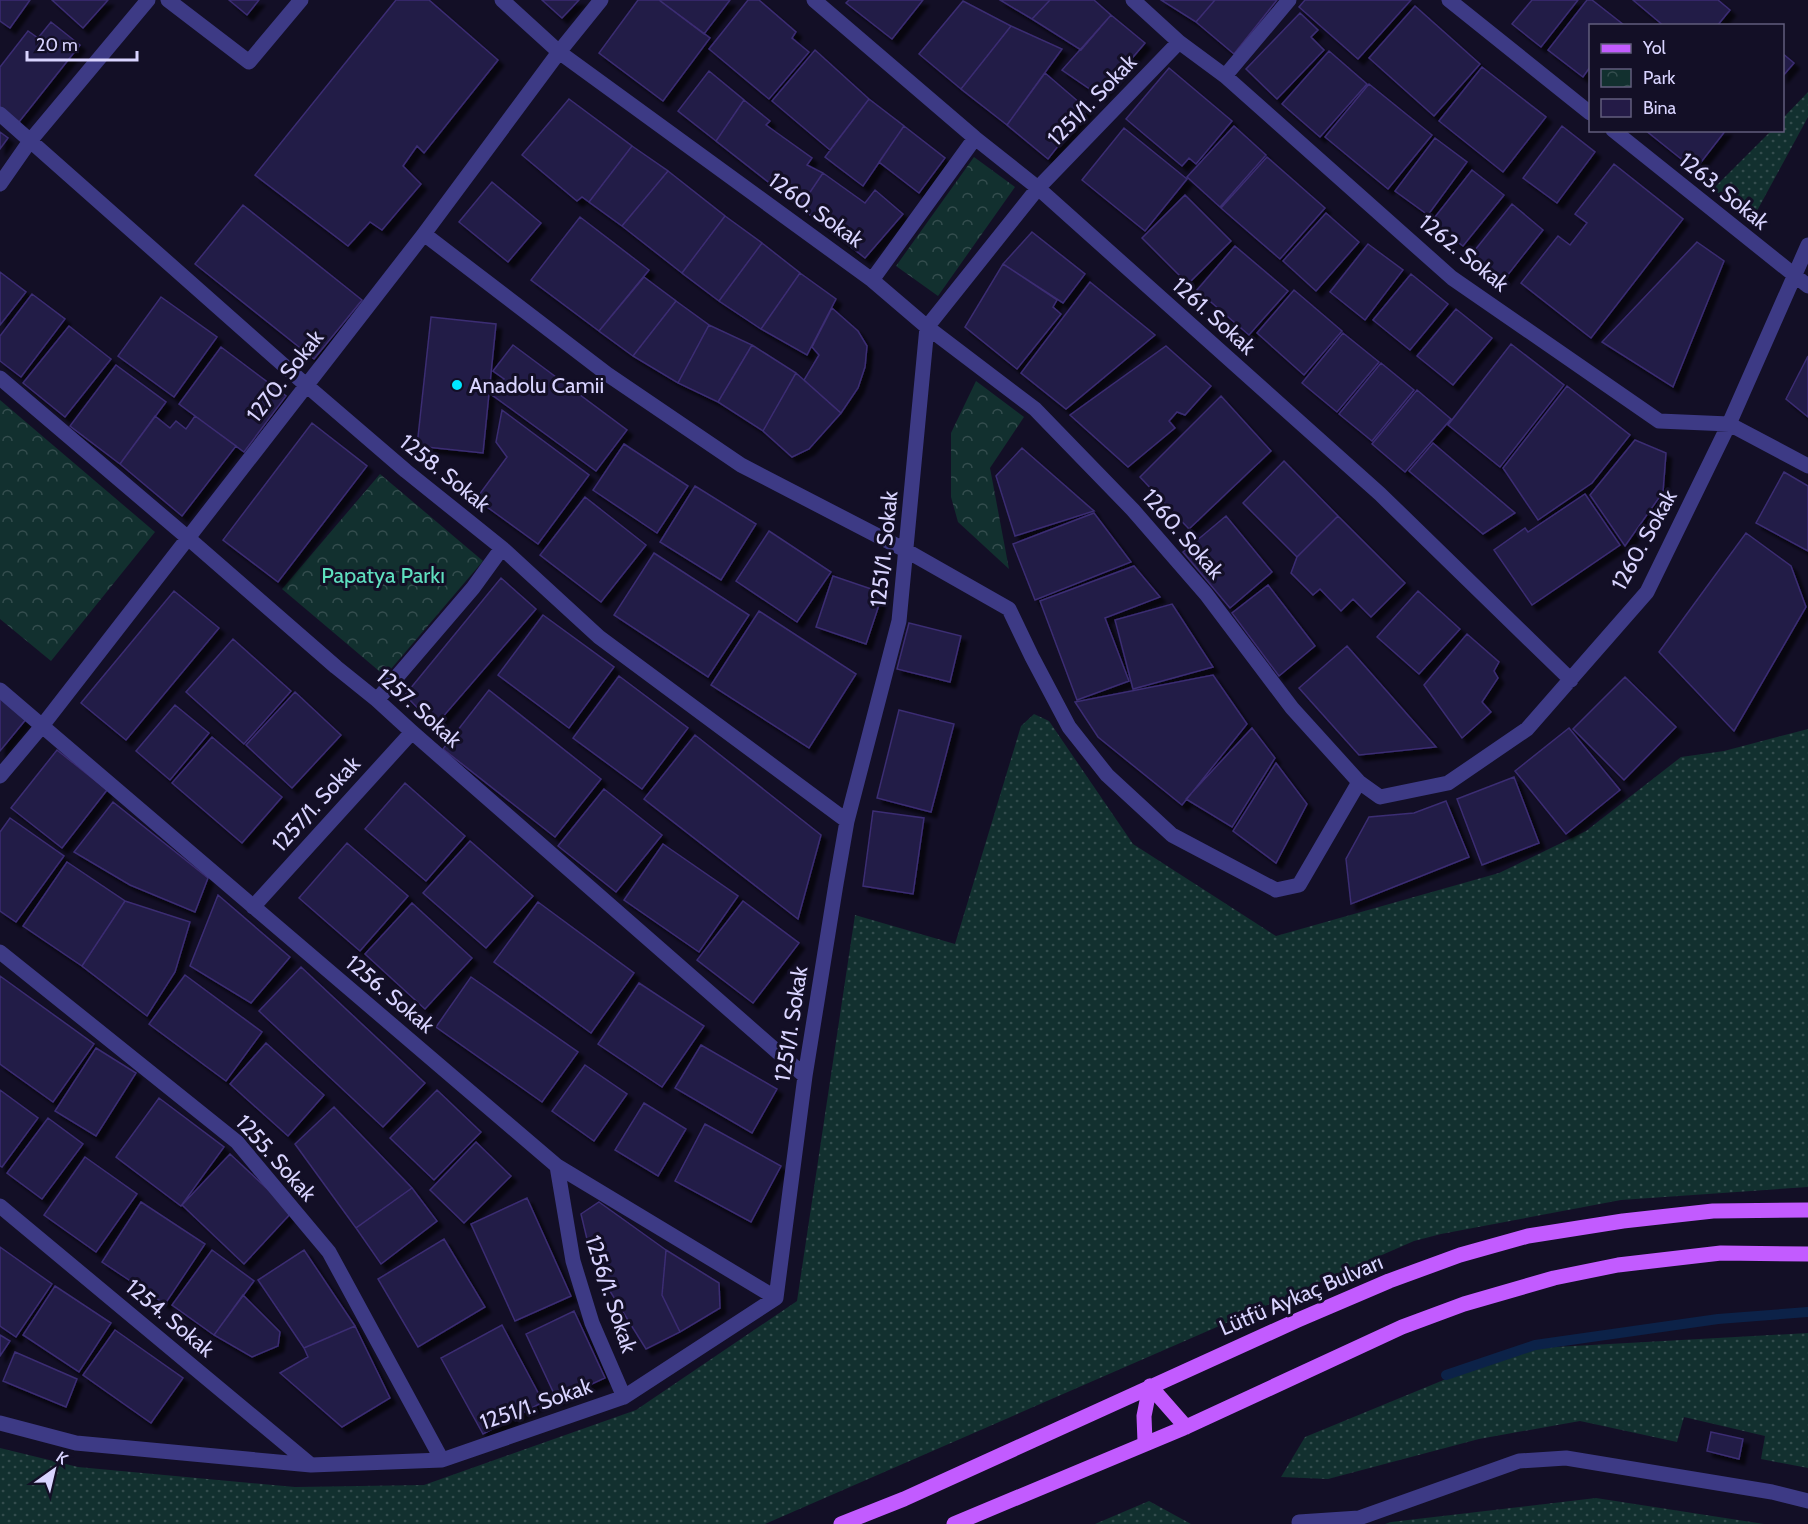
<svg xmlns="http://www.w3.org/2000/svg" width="1808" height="1524" viewBox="0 0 1808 1524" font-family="Cabin,sans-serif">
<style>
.grass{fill:url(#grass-dots)}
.park{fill:url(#park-crowns)}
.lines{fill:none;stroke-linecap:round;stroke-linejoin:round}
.stream{stroke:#0c2248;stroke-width:10}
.building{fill:#241b47;stroke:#3b2d73;stroke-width:1.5;filter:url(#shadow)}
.lane{stroke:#3d3a85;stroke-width:15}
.street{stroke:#3d3a85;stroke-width:15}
.primary{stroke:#c25bff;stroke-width:15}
.poi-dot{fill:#00e5ff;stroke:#130f26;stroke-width:2}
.labels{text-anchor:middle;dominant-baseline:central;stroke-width:6;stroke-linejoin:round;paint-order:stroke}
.street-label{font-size:22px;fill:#d9d4ff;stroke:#130f26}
.poi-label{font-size:22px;fill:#d9d4ff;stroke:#130f26;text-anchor:start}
.park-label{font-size:22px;fill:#5fe0c0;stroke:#130f26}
</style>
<defs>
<pattern id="grass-dots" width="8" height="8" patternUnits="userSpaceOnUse" patternTransform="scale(1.5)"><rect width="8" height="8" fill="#12302f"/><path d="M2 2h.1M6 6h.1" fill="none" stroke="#344d4e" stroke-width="1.8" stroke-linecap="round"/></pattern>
<pattern id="park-crowns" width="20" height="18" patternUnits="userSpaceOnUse" patternTransform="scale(1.5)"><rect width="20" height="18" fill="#12302f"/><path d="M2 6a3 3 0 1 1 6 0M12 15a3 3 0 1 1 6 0" fill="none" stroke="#344d4e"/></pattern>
<filter id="shadow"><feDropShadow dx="5.5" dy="5.5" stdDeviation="1.5" flood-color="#0009"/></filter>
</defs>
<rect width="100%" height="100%" fill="#130f26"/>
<!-- grass -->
<path class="grass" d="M1808,92v25l-56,103 -39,-31 58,-58 11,-1 1,-12z
M1034,714l15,7 84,123 143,92 223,-63 87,-42 95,-74 43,-6 84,-22v458l-187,13 -180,34 -27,7 -649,283h-765v-76l78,19 217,20 129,-2 212,-75 161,-109 58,-386 100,29 66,-218z
M1808,1333v135l-47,-9 4,-23 -81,-19 -7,25 -97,-21 -101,18 -151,40 -47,-2 24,-40 214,-88z
M1596,1498l168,26h-379l6,-2z
M1149,1501l42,23h-96z"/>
<!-- park -->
<path class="park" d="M974,157l41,30 -77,109 -42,-30z
M976,381l48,36 -34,51 19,101 -51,-47 -7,-25v-64z
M0,400l155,132 -104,129 -51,-42z
M380,474l103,87 -98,115 -103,-87z"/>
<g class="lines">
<!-- stream -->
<path class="stream" d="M1446,1375l89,-30 183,-26 90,-7"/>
</g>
<!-- building -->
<path class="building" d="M0,0h30l-20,28 -10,-7z
M52,0h56l-25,28z
M229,0h30l-12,15z
M396,0h33l69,60 -74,93 -7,-7 -14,20 18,18 -39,46 -12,-8 -22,24 -93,-71z
M542,0h37l-17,18z
M638,0h21l51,38 -47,63 -64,-48z
M659,0h71l-26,34z
M748,0h11l37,32 -4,6 17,14 -40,47 -60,-50z
M849,0h74l-31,39 -46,-36z
M1000,0h50l-18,19z
M1050,0h44l17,15 -30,35 -49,-31z
M1161,0h54l-19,22z
M1215,0h62l-43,54 -38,-32z
M1305,0h106l-53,59 -59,-52z
M1532,0h46l-37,47 -29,-23z
M1587,0h5l32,25 -34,1v41l-7,10 -35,-27z
M1633,0h85l12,10 -13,16h-53z
M963,1l48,25 -50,63 -42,-35z
M1415,6l65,58 -46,52 -65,-58z
M1300,13l18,17 -7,7 13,13 -47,49 -31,-30z
M1111,15l34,28 -45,53 -38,-26z
M51,22l29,23 -61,77 -19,-15v-40l28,-36 10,7z
M1011,26l51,23 -55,76 -46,-36z
M815,50l54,49 -39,51 -58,-49z
M1329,51l38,33 -47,53 -38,-33z
M1782,53l12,10 -12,14z
M1482,67l64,50 -43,55 -64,-51z
M1169,68l63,53 -36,43 -7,-6 -7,8 -56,-47z
M709,71l35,29 -28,41 -38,-30z
M1045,73l42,36 -39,50 -41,-34z
M1369,84l63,51 -44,54 -63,-52z
M569,99l63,47 -43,56 -7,-5 -5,4 -55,-46z
M869,99l35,27 -41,60 -38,-29z
M744,100l26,21 -4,4 46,33 -5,7 16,8 -23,34 -84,-66z
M904,126l41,32 -26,35 -40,-31z
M1234,126l32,29 -46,52 -33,-30z
M1562,126l33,26 -38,51 -34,-25z
M1124,128l63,51 -42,52 -63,-51z
M1645,130h81l-31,40z
M0,132l8,6 -8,11z
M1435,138l32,24 -39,53 -33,-24z
M632,146l36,25 -46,55 -33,-24z
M1267,157l58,51 -45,51 -59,-51z
M1614,164l69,55 -92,119 -70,-55 37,-47 12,9 17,-22 -12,-9z
M1472,170l32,25 -41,51 -32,-24z
M668,171l57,45 -43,57 -60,-47z
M823,173l42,30 10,-13 28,24 -38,44 -65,-51z
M492,182l49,41 -33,39 -49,-40z
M1185,195l46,46 -43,43 -46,-46z
M1512,204l31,26 -40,51 -32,-26z
M243,205l119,95 -48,59 -119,-95z
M1326,213l33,29 -43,49 -33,-30z
M725,216l37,27 -43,58 -37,-28z
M580,217l69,53 -50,61 -68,-51z
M1032,232l53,42 -22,29 -60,-39z
M1697,242l27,19 -51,126 -71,-45z
M762,243l38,30 -39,56 -42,-28z
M1368,244l35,26 -38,50 -35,-28z
M1235,246l53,45 -39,44 -52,-45z
M1003,264l54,36 -4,7 8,7 -44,55 -52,-42z
M0,272l26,20 -26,33z
M800,273l36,26 -29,56 -46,-26z
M1411,274l37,30 -38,46 -37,-30z
M644,277l32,24 -43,55 -34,-25z
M1090,282l65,53 -89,74 -45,-36z
M1294,290l48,41 -38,44 -47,-42z
M32,294l33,25 -44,58 -21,-16v-25z
M161,297l56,40 -43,60 -56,-41z
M676,301l33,24 -31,58 -45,-27z
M832,308l26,23 9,15 -2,21 -7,21 -17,25 -37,-33 15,-25 -7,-8z
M1456,309l36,29 -39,47 -36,-29z
M431,317l65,7 -13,129 -66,-7z
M709,325l43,20 -34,57 -40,-19z
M69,326l42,33 -46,58 -42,-34z
M1343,333l36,29 -42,50 -35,-29z
M1511,344l53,41 -64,82 -52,-42z
M513,345l114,85 -31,41 -104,-76 12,-16 -11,-8z
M752,345l44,28 -33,58 -45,-29z
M1166,346l45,40 -26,29 -8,-3 -8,9 6,7 -47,39 -58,-52z
M221,347l65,49 -42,56 -65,-48z
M1808,356v61l-22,-18z
M1381,363l33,27 -42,51 -33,-27z
M116,365l50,37 -46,62 -50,-38z
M796,373l45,40 -32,36 -17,8 -29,-26z
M1567,386l63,49 -38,48 -54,37 -35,-52z
M1417,390l34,29 -46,53 -33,-28z
M1221,396l50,55 -82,78 -49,-52z
M502,410l87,65 -51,69 -62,-45 31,-42 -11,-15z
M155,416l15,12 6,-7 10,8 9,-13 41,30 -54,70 -62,-52z
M312,423l55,43 -89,116 -55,-42z
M1635,440l31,13 -3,39 -38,54 -35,-51z
M1433,443l82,70 -32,21 -74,-63z
M624,444l64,42 -31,47 -64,-43z
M1022,448l72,63 -79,25 -19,-60z
M1284,461l54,55 -41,41 -54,-54z
M1784,472l24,14v65l-52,-28z
M695,486l61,38 -35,56 -61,-38z
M1585,494l35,51 -88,60 -38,-55 31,-22 3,4z
M585,497l61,48 -45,57 -61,-47z
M1094,513l37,49 -96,38 -22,-56z
M1226,516l46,56 -42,36 -47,-56z
M1338,516l67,67 -34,34 -18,-18 -12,12 -21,-22 -7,6 -22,-22 6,-16z
M769,531l62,41 -34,50 -61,-41z
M1746,533l45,33 15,41 -72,124 -75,-79z
M654,553l95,62 -41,62 -94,-62z
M1134,566l26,31 -55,21 24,63 -52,19 -37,-99z
M833,576l50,17 -17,51 -50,-17z
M501,578l35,31 -101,117 -30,-31z
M1268,585l47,61 -36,30 -47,-63z
M174,591l45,37 -93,112 -45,-37z
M1418,591l42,38 -41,45 -42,-37z
M1172,604l41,63 -80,22 -18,-69z
M759,611l97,63 -47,74 -98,-63z
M543,615l71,52 -45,61 -71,-53z
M909,623l52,13 -11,46 -53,-13z
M1467,634l32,28 -5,9 4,7 -16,24 9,10 -29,26 -38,-53z
M233,639l58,52 -47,53 -58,-52z
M1347,646l89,101 -77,8 -60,-67z
M1213,675l34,49 -65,81 -84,-68 -23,-35z
M619,676l69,52 -46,61 -69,-51z
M1625,677l51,50 -52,53 -51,-51z
M489,690l112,89 -46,58 -112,-88z
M295,692l46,43 -49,53 -46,-43z
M0,696l27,22 -27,33z
M175,705l34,28 -39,47 -34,-29z
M899,710l55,14 -23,88 -54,-14z
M1252,728l23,30 -43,69 -46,-28z
M1569,728l51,62 -54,44 -51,-63z
M695,735l126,100 -23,84 -154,-120z
M212,737l70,60 -40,46 -70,-60z
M57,750l50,40 -45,58 -51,-40z
M1276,763l31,41 -31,59 -43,-32z
M1514,777l25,66 -57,22 -25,-66z
M405,783l60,53 -39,45 -61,-52z
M604,789l58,46 -46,57 -58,-46z
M1446,801l23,56 -118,47 -5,-45 23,-42 45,-4z
M113,802l95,76 -13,34 -65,-27 -56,-33z
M873,811l51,7 -11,76 -50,-8z
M10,818l54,38 -48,66 -16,-11v-79z
M470,841l63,55 -47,52 -63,-55z
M347,843l61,53 -48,55 -61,-53z
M663,844l75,52 -39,56 -75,-52z
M67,862l58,39 -43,65 -59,-40z
M218,895l72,62 -39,46 -61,-37z
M125,901l65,21 -15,50 -28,44 -65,-50z
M743,901l56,42 -46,60 -56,-43z
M538,902l96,71 -43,60 -97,-71z
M412,903l60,55 -47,51 -60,-55z
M301,967l124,116 -42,44 -124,-116z
M185,975l77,57 -36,49 -77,-57z
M0,976l94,68 -41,58 -53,-38z
M471,977l107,75 -36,50 -106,-75z
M639,983l65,43 -42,61 -64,-43z
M266,1043l58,52 -36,41 -58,-52z
M701,1045l76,44 -25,44 -77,-45z
M96,1048l40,25 -40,63 -41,-25z
M585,1065l42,29 -33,47 -42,-30z
M0,1090l38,28 -36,49 -2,-1z
M437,1090l44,42 -47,48 -44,-42z
M159,1098l65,49 -43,59 -65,-49z
M644,1103l42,26 -28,47 -43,-26z
M334,1107l78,81 -56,40 -61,-84z
M48,1118l35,26 -41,55 -35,-26z
M705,1124l76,42 -30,56 -76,-41z
M476,1142l35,34 -47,47 -34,-33z
M230,1154l62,58 -48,52 -62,-59z
M85,1157l52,37 -41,58 -52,-37z
M412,1188l25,33 -56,43 -25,-36z
M527,1198l44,98 -56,25 -44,-97z
M141,1202l64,42 -40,60 -63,-42z
M599,1202l67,48 -4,45 18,37 -34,17 -53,-85 -12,-50z
M444,1239l41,68 -67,40 -40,-68z
M0,1247l52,37 -36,53 -16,-11z
M212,1250l42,31 -40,54 -42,-30z
M304,1250l51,76 -51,22 -46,-68z
M666,1250l53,33 1,25 -40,24 -18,-37z
M55,1286l56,37 -32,49 -56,-37z
M243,1295l37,37 -2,14 -26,11 -38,-22z
M574,1311l31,67 -48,22 -31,-66z
M502,1325l41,77 -60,32 -42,-76z
M355,1326l35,72 -48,29 -62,-54 28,-16 -4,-9z
M115,1330l68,48 -32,45 -68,-48z
M0,1335l10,6 -10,15z
M15,1352l62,27 -11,28 -63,-26z
M1711,1432l32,7 -4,20 -32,-8z"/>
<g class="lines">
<!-- lane -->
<path class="lane" d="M1299,1522l60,-4 160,-57 47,-3 206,34 36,9"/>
<!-- street -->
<path class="street" d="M168,0l81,62 52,-62
M502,0l57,52 313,228 55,47 108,82 98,101 73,84 86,114 67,74 21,15 68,-14 79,-54 120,-137 82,-168 79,-179
M814,0l161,138 63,50 342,306 191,186
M1133,0l46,42 46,34 227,202 207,143 70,3 79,42
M1449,0l141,113
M1225,76l64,-76
M0,114l306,271 100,86 96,77 97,89 248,184
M1613,130l195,156
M0,184l30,-43 118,-141
M424,234l183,140 134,91 166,86 102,58 23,48 37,70 38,48 65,60 104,55 23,-5 60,-103
M872,280l103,-142
M0,378l188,160 148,129 41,33 35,32 393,344
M0,690l557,476 219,132
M377,700l96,-112 29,-40
M0,776l42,-50 382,-492 135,-182 42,-52
M253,907l159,-175
M0,952l237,190 92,110 113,208
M557,1166l16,95 19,62 32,74
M0,1206l311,259
M0,1423l76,20 235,22 131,-5 182,-63 152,-99 29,-222 31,-192 11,-63 52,-200 28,-294 111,-139 141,-146"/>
<!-- primary -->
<path class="primary" d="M1150,1386l36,41
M1145,1442l-1,-26 6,-30
M841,1524l63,-25 394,-179 91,-39 71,-26 68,-19 95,-15 90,-10 95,-1
M954,1524l232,-97 216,-100 62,-23 90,-26 64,-13 103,-12 87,1"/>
</g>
<!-- markers -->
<circle class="poi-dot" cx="457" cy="385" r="6"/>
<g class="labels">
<!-- street labels -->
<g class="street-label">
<text transform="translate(1092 100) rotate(-46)">1251/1. Sokak</text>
<text transform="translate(1724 191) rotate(39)">1263. Sokak</text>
<text transform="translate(816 210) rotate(36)">1260. Sokak</text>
<text transform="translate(1464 253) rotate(39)">1262. Sokak</text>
<text transform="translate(1214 316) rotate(42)">1261. Sokak</text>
<text transform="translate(285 376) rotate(-52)">1270. Sokak</text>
<text transform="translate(445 473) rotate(39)">1258. Sokak</text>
<text transform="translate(1183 534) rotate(49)">1260. Sokak</text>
<text transform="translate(1644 540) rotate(-61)">1260. Sokak</text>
<text transform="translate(884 549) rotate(-84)">1251/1. Sokak</text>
<text transform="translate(419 708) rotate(42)">1257. Sokak</text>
<text transform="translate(316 804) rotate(-48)">1257/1. Sokak</text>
<text transform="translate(390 994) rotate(40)">1256. Sokak</text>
<text transform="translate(791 1024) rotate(-81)">1251/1. Sokak</text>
<text transform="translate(276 1158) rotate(48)">1255. Sokak</text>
<text transform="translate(611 1294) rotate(72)">1256/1. Sokak</text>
<text transform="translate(1301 1295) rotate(-23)">Lütfü Aykaç Bulvarı</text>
<text transform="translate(170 1318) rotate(40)">1254. Sokak</text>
<text transform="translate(536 1404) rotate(-19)">1251/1. Sokak</text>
</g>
<!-- poi labels -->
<g class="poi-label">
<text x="469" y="385">Anadolu Camii</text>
</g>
<!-- park labels -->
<g class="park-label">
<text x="383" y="575">Papatya Parkı</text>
</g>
</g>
<!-- legend -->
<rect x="1589" y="24" width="195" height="108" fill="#130f26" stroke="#625e7d" stroke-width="1.5"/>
<rect x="1601" y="44" width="30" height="9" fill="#c25bff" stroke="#625e7d" stroke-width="1.5"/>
<text x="1643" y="54" font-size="18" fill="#d9d4ff">Yol</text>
<rect x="1601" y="69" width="30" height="18" fill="url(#park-crowns)" stroke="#625e7d" stroke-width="1.5"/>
<text x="1643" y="84" font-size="18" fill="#d9d4ff">Park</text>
<rect x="1601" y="99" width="30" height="18" fill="#241b47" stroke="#625e7d" stroke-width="1.5"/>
<text x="1643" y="114" font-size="18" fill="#d9d4ff">Bina</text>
<!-- north arrow -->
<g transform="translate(54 1470) rotate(34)" stroke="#130f26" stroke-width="4.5" paint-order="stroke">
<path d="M0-4.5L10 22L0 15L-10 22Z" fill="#d9d4ff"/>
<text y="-9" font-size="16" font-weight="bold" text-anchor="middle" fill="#d9d4ff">K</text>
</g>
<!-- scale -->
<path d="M27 51v9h110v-9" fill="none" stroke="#d9d4ff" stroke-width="3"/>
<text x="36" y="51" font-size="18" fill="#d9d4ff" stroke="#130f26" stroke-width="4.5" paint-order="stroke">20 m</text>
</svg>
